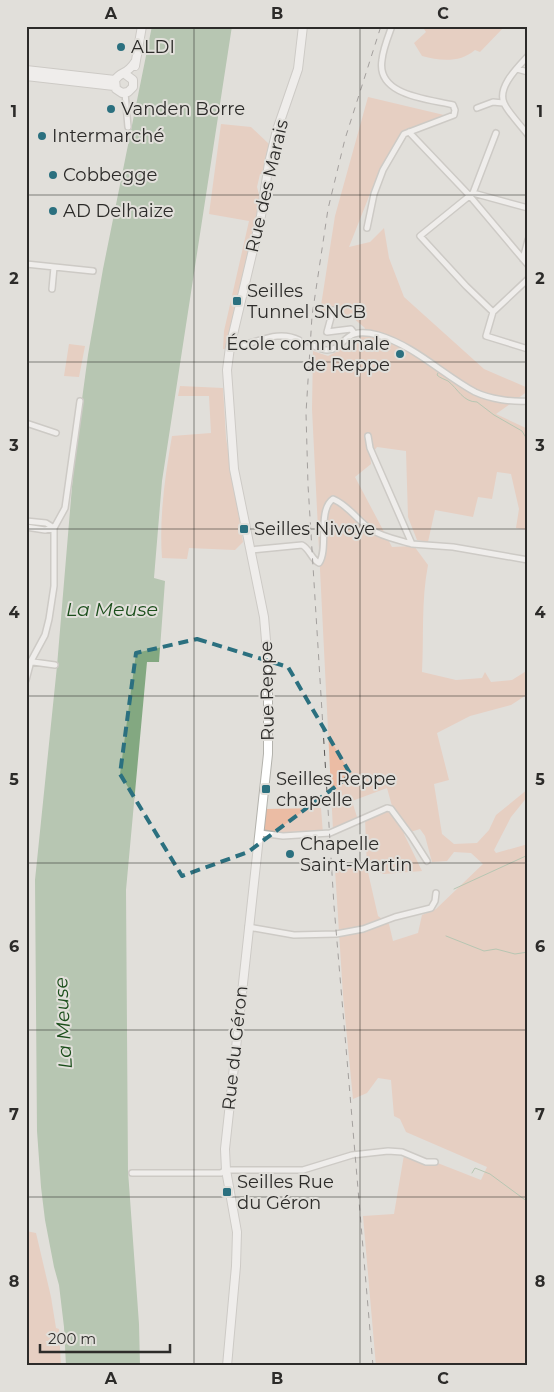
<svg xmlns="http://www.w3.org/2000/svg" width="554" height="1392" viewBox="0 0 554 1392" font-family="Montserrat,sans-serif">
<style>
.green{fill:#ebbca4;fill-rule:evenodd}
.water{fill:#83a881}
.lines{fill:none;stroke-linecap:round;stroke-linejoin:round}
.stream{stroke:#83a881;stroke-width:1}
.minor-tunnel{stroke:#bdbbb7;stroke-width:5;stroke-dasharray:5 2.5;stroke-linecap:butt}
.minor-casing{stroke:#b3b2ac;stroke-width:8}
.secondary-casing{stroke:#b3b2ac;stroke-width:10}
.primary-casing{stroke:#b3b2ac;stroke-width:10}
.minor{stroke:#fff;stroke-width:5}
.secondary{stroke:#fff;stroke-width:8}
.primary{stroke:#fff;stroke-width:8}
.rail{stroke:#575553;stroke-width:1;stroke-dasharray:6 6;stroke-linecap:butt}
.marked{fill:none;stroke:#2b707f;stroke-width:4;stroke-dasharray:10 6;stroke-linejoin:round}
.grid{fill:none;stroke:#2c2b29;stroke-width:1;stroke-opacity:0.55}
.poi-dot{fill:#2b707f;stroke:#e1dfda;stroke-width:2}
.labels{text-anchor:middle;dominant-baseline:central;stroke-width:4;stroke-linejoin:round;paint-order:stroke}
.poi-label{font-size:18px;fill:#2c2b29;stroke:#e1dfda;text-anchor:start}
.street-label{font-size:18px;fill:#2c2b29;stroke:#e1dfda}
.water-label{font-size:19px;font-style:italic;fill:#1b4e1b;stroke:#e1dfda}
.neatline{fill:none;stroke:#2c2b29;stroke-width:2}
.grid-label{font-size:16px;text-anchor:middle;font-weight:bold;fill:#2c2b29}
</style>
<rect width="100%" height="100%" fill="#e1dfda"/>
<!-- green -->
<path class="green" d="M422,26h83l-25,26 -5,-2c-15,13 -35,11 -53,6l-8,-13 12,-11z
M368,97l76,18 -41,16 -24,40 -30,76 21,-5 14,-14 5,30 15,39 80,72 44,19v3l-32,23 32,15v101l-12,-2 3,-19 -8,-35 -14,-2 -5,27 -14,-2 -5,20 -38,-7 -7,32 -11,-2 -9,-23 -2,-66 -29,-4 -7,9 1,8 -16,13 37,70 22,-1 14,19c-7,36 -4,72 -6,107l34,8 26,-2 3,-6 6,10 21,-2 16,-10v24l-17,11 -41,11 -33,17 12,47 -15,4 8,50 12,10 23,-1 12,-13 7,-15 32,-26v7l-17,21 -17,33 2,3 32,-9v522h-152l-13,-150 31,-2 10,-59 31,7 46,18 6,-13 -81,-35 -6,-13 -6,-3 -3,-36 -13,-2 -11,15 -14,6 -10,-104 -8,-126 32,-1 -2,-50 27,-12 -5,-18 -35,13 5,16 -24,13 -21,-421 1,-58 15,5 31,-15 6,-13 -13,-11 -32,-5 15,-96zM420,829l5,7 7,26 15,-1 7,-9 17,1 12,11 -47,45 -14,6 -4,18 -25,8 -4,-17 -11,-8 -11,-48 17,6 38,-3 -18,-37z
M221,124l30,3 18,17 -5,30h-4l-3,13 3,11 -5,24 -30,127h-2l1,-18 25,-110 -40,-7z
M69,344l16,2 -6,31 -15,-1z
M180,386l43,2 3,50 17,104 -8,8 -46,-2 -2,11 -25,-1c-3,-40 3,-82 10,-122l39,-3 -2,-37h-31z
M321,808l2,26h-61l3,-25z
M26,1231l10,2 15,64 5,31 3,1 2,37h-35z"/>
<!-- water -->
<path class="water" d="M152,26h80l-70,455 -8,97 11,3 -6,81h-12l-21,228 2,281 11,153 1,42h-74l-2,-39 -5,-42 -5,-18 -9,-47 -4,-33 -4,-56 -2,-251 22,-214 18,-215 13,-96 15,-86z"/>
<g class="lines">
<!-- stream -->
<path class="stream" d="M438,373l-1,2c3,3 7,4 11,6 10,8 15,21 29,21l17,13 28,16 6,10
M26,524l18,2
M454,889l74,-34
M446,936l38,15 12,-2 19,5 13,-2
M472,1173l3,-5 15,6 38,28"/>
<!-- minor-tunnel -->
<path class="minor-tunnel" d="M299,340l13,5"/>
<defs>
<path id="minor" d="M528,56c-10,11 -31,31 -24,47 3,8 18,24 24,32
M517,69l11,3
M125,93l3,34
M477,108l16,-6 10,1
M409,132l60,63 59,70
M473,193l23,-60
M528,208l-55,-15 -53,43 46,50 27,26 35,-33
M367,228l7,-34 9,-24 21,-36 50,-19 1,-5 -2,-5c-24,-6 -77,-9 -71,-45 1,-11 6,-23 10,-34
M523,259l5,-19
M26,264l67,7
M52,289l2,-22
M333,310l-6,22 24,-3 3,4
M493,312l-7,24 42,13
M312,345c4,2 10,5 15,5 20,0 14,-25 51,-15 37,11 64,39 97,57 15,7 36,10 53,9
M230,347c24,-1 45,-19 69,-7
M26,423l30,10
M368,436l2,12 42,96 41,3 75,13
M26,521l20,2 8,5
M26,527l19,3 9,-2
M250,550l52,-5c8,4 9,14 17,18 10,-14 -2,-53 14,-64 15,6 24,21 37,30 12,8 29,11 42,15
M26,661l29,4
M26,680l5,-19 14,-26 4,-16 5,-33v-58l11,-20 15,-107
M260,833l23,3 47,-3 57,-25 4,1 20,27 16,25
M248,927l46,8 42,-1 27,-5 32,-12 36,-9 4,-7 1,-8
M132,1173h89l5,-3h77l49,-15 36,-4 14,1 24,10h9"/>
<path id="secondary" d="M227,1366l9,-100 1,-34 -11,-62 -1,-21 43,-395v-90l-4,-47 -30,-148 -7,-99 3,-23 31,-131 8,-53 8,-33 21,-61 5,-43"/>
<path id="primary" d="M135,66l7,-40
M26,70l89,10
M125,74l8,6v7l-5,5 -6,1 -6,-4 -1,-9c6,-9 12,-5 20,-18
M26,76l88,10"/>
</defs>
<!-- minor casing -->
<use href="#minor" class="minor-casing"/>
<!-- secondary casing -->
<use href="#secondary" class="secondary-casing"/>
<!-- primary casing -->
<use href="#primary" class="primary-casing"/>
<!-- minor -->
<use href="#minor" class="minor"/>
<!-- secondary -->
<use href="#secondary" class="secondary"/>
<!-- primary -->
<use href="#primary" class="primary"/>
<!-- rail -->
<path class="rail" d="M373,1366l-39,-460 -26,-421 -2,-72 6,-97 16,-107 17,-70 36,-113"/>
</g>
<!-- marked area -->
<path d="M0 0H554V1392H0ZM197,639l91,28 63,108 -103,77 -66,24 -62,-102 16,-121z" fill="#e1dfda" fill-opacity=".55" fill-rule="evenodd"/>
<path class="marked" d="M197,639l91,28 63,108 -103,77 -66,24 -62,-102 16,-121z"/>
<!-- grid -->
<path class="grid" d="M194,26v1340M360,26v1340M26,195h502M26,362h502M26,529h502M26,696h502M26,863h502M26,1030h502M26,1197h502"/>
<!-- markers -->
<g class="poi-dot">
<circle cx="121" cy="47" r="5"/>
<circle cx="111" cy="109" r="5"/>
<circle cx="42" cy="136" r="5"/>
<circle cx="53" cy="175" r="5"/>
<circle cx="53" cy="211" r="5"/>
<rect x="232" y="296" width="10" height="10" rx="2.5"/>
<circle cx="400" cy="354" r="5"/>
<rect x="239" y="524" width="10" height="10" rx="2.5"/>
<rect x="261" y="784" width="10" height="10" rx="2.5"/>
<circle cx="290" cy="854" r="5"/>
<rect x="222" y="1187" width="10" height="10" rx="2.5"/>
</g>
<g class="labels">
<!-- poi labels -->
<g class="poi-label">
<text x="131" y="47">ALDI</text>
<text x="121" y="109">Vanden Borre</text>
<text x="52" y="136">Intermarché</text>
<text x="63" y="175">Cobbegge</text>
<text x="63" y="211">AD Delhaize</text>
<text x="247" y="291">Seilles<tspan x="247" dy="21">Tunnel SNCB</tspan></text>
<text x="390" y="344" text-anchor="end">École communale<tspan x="390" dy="21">de Reppe</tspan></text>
<text x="254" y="529">Seilles Nivoye</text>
<text x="276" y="779">Seilles Reppe<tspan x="276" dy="21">chapelle</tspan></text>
<text x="300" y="844">Chapelle<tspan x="300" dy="21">Saint-Martin</tspan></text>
<text x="237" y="1182">Seilles Rue<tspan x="237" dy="21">du Géron</tspan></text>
</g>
<!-- street labels -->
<g class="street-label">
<text transform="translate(267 186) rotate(-77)">Rue des Marais</text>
<text transform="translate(267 691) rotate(-91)">Rue Reppe</text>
<text transform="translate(235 1048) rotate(-84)">Rue du Géron</text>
</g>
<!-- water labels -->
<g class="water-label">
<text x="112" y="609">La Meuse</text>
<text transform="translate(63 1023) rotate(-93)">La Meuse</text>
</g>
</g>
<!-- border -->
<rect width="554" height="1392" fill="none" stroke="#e1dfda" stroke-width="55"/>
<!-- scale -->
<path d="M40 1344v8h130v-8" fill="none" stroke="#2c2b29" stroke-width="2.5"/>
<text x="48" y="1344" font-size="15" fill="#2c2b29" stroke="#e1dfda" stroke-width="4" paint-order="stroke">200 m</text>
<rect x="28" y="28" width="498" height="1336" class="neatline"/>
<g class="grid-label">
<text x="111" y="19">A</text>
<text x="277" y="19">B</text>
<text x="443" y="19">C</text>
<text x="14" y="117">1</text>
<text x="540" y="117">1</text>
<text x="14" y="284">2</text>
<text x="540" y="284">2</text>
<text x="14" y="451">3</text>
<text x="540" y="451">3</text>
<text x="14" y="618">4</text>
<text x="540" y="618">4</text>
<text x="14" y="785">5</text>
<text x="540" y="785">5</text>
<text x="14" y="952">6</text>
<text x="540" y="952">6</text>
<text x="14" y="1120">7</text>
<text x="540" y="1120">7</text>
<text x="14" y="1287">8</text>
<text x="540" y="1287">8</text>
<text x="111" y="1384">A</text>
<text x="277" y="1384">B</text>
<text x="443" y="1384">C</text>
</g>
</svg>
